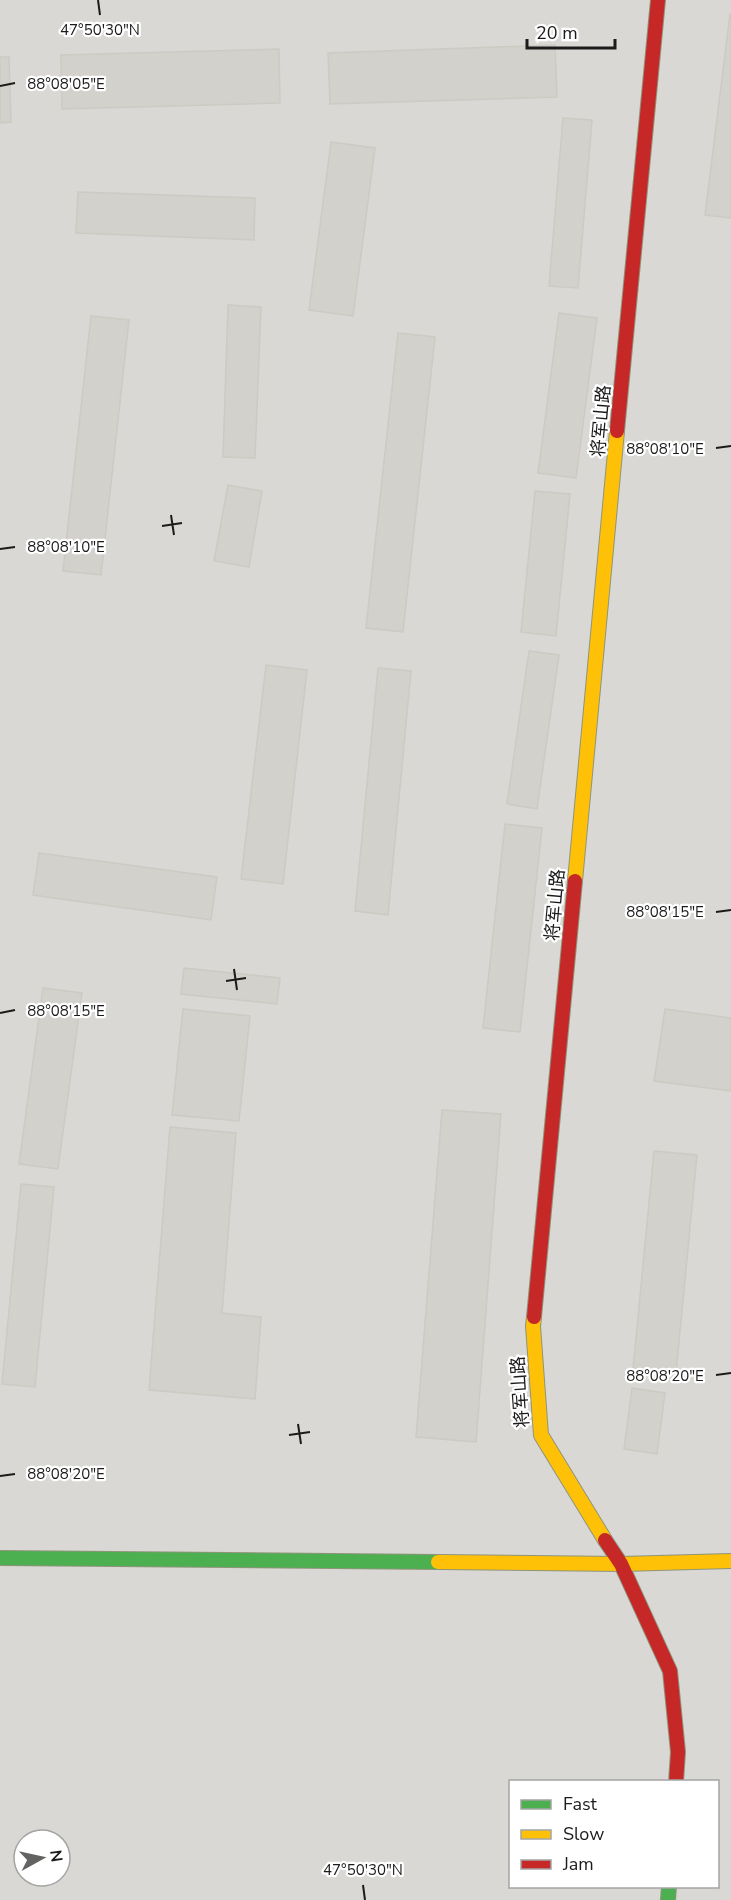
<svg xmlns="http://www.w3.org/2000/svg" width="731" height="1900" viewBox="0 0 731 1900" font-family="'Nunito Sans','Noto Sans SC',sans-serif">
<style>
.residential{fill:#d9d8d4;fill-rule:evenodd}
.building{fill:#d3d1cb;stroke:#cdcac4;stroke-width:1.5}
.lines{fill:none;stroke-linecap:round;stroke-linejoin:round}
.fast-casing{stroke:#8f947b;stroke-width:16}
.slow-casing{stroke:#8f947b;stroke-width:16}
.jam-casing{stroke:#8f947b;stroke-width:16}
.fast{stroke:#4caf50;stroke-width:14}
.slow{stroke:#ffc107;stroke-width:14}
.jam{stroke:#c62828;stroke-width:14}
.ticks{fill:none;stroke:#1b1b1b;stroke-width:2}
.labels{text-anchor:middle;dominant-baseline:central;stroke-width:4.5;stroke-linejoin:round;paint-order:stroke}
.street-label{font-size:18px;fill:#1b1b1b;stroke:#fff}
.ticks-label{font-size:15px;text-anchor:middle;fill:#1b1b1b;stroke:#fff;stroke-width:4.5;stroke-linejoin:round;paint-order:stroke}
</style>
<rect width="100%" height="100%" fill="#eae9e2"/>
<!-- residential -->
<path class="residential" d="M0,0h731v1900h-731zM510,1782h208v104h-208zM24,1840h36v36h-36z"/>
<!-- building -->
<path class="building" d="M730,14h1v204l-26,-3z
M555,45l2,52 -227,7 -2,-51z
M279,49l1,54 -218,6 -1,-54z
M0,57h9l2,65 -11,1z
M563,118l29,2 -14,168 -29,-2z
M331,142l44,6 -22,168 -44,-6z
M78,192l177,6 -1,42 -178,-7z
M228,305l33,2 -6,151 -32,-1z
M559,313l38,5 -21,160 -38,-5z
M91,316l38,4 -28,255 -38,-4z
M398,333l37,4 -32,295 -37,-4z
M228,485l34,6 -13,76 -35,-6z
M535,491l35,3 -14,142 -35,-4z
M529,651l30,4 -22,154 -30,-5z
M266,665l41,5 -24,214 -42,-5z
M378,668l33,3 -23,244 -33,-4z
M505,824l37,4 -22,204 -37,-4z
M39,853l178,24 -6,43 -178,-25z
M184,968l96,10 -3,26 -96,-10z
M43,988l39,5 -24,176 -39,-5z
M183,1009l67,7 -11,105 -67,-6z
M665,1009l66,9v73l-77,-10z
M442,1110l59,4 -25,328 -60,-5z
M170,1127l66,6 -14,180 39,4 -6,82 -106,-9z
M654,1151l43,4 -21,218 -43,-4z
M21,1184l33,3 -19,200 -33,-3z
M632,1388l33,5 -8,61 -33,-5z"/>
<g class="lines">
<defs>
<path id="fast" d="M0,1558l438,4
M668,1900l1,-14"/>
<path id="slow" d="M575,881l42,-450
M534,1317l-1,9 8,109 64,105
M438,1562l183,2 110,-3"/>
<path id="jam" d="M617,431l41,-431
M534,1317l41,-436
M605,1540l16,24 49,107 8,81 -2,30"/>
</defs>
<!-- fast casing -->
<use href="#fast" class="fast-casing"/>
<!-- slow casing -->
<use href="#slow" class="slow-casing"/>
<!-- jam casing -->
<use href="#jam" class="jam-casing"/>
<!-- fast -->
<use href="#fast" class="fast"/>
<!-- slow -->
<use href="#slow" class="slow"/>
<!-- jam -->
<use href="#jam" class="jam"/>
</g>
<!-- ticks -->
<path class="ticks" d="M98,0l2,15M0,86l15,-3M716,448l15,-2M171,515l3,20M162,526l20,-3M0,549l15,-2M716,912l15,-2M234,969l3,21M226,981l20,-3M0,1013l15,-3M716,1375l15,-2M298,1424l3,20M289,1435l21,-3M0,1476l15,-2M363,1885l2,15"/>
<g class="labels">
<!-- street labels -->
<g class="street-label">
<text transform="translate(601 421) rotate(-85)">将军山路</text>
<text transform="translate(555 905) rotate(-85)">将军山路</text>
<text transform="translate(520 1392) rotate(-94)">将军山路</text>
</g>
</g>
<g class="ticks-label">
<text x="100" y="35">47°50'30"N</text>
<text x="66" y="89">88°08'05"E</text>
<text x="665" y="454">88°08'10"E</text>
<text x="66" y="552">88°08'10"E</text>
<text x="665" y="917">88°08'15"E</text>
<text x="66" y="1016">88°08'15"E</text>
<text x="665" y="1381">88°08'20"E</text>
<text x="66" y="1479">88°08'20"E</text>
<text x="363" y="1875">47°50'30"N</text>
</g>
<!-- legend -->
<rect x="509" y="1780" width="210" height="108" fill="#ffffff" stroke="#a4a4a4" stroke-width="1.5"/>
<rect x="521" y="1800" width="30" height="9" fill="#4caf50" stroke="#a4a4a4" stroke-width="1.5"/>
<text x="563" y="1810" font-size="18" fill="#1b1b1b">Fast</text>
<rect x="521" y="1830" width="30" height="9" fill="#ffc107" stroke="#a4a4a4" stroke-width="1.5"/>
<text x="563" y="1840" font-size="18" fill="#1b1b1b">Slow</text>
<rect x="521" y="1860" width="30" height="9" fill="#c62828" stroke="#a4a4a4" stroke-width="1.5"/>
<text x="563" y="1870" font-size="18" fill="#1b1b1b">Jam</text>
<!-- north arrow -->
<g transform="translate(42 1858) rotate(82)"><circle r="28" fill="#ffffff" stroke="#a4a4a4" stroke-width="1.5"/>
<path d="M0-4.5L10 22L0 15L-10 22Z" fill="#636361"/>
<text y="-9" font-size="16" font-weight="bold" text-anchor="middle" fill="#1b1b1b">N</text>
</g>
<!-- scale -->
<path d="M527 39v9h88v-9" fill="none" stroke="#1b1b1b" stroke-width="3"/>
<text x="536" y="39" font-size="18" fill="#1b1b1b" stroke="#ffffff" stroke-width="4.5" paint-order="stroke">20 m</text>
</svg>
